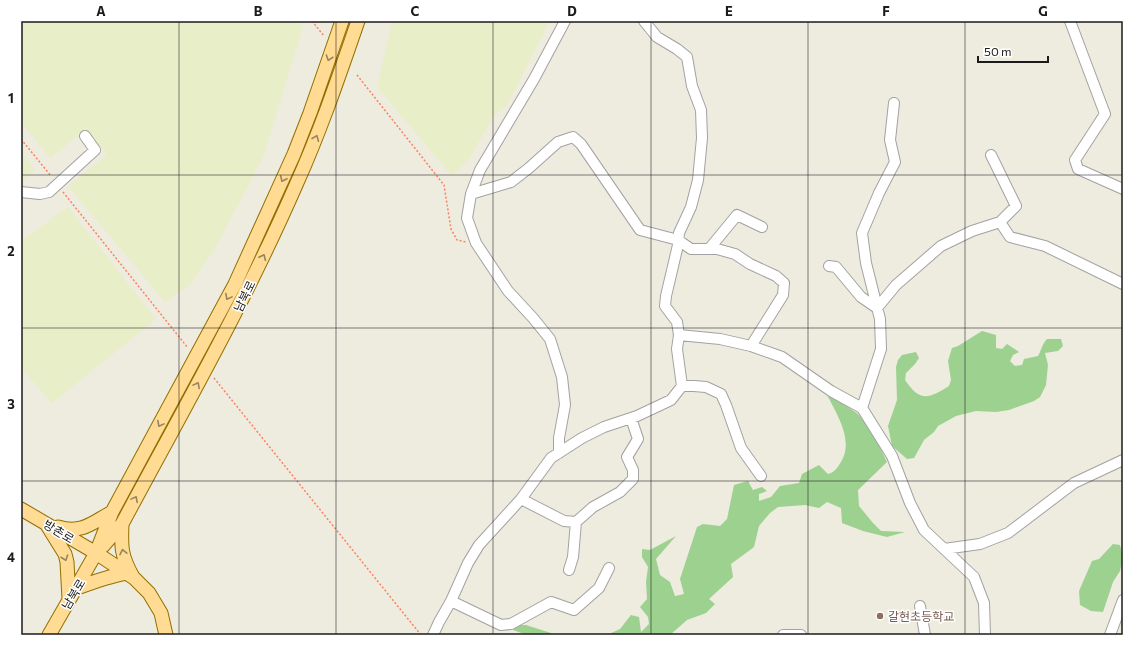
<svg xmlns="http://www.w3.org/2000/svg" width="1144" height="656" viewBox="0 0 1144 656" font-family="Commissioner,'Noto Sans KR',sans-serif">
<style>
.farmland{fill:#e8efc8}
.forest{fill:#9dd190}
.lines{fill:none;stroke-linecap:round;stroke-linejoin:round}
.minor-casing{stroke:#a2a2a2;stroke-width:12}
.major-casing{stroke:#927000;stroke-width:15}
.path{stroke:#ff805f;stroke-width:1.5;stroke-dasharray:2 2;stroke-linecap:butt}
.minor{stroke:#fff;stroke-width:10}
.major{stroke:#ffdb93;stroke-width:13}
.oneway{stroke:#98855d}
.grid{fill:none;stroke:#1b1b1b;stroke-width:1;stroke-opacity:0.55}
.education-dot{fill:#8d6e63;stroke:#fff;stroke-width:1.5}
.labels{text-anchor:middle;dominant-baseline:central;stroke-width:3;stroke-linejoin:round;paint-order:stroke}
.street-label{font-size:12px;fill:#1b1b1b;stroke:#fff}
.education-label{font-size:12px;fill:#785e54;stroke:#fff;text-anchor:start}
.neatline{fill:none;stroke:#1b1b1b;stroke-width:1.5}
.grid-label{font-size:13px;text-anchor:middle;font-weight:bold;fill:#1b1b1b}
</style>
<rect width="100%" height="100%" fill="#eeebdf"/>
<!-- farmland -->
<path class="farmland" d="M21,21h277l5,6 -40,130 -48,92 -25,36 -25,17 -97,-116 39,-31 -21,-26 -36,29 -29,-36z
M392,21h158l-43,84 -12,9 -25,43 -18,19 -75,-89z
M21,152l14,18 -14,12z
M68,207l88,112 -104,84 -31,-35v-127z"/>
<!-- forest -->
<path class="forest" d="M982,331l14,4v13l6,1 5,-5 12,8 -6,3 -3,6 5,5 7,-1 2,-6 14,-3c4,-7 4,-12 9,-17h14l2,7 -5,5 -13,2 3,12 -2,20 -6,12 -6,4 -25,9 -13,2 -20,-1 -20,5 -18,10 -4,6 -10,8 -10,18 -7,1 -15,-13 -4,-20 9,-26 -1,-33 2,-7 4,-5 14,-3 3,6 -4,6 -9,9 -1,7c15,22 23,19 44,6l2,-6 -3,-19 4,-13 6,-2z
M825,391l33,23 13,15 16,33 -29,28 1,16 14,17 8,8 24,1 -18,5 -24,-6 -21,-8 -1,-15 -14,-6 -8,6 -14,-3 -27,2 -8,6 -11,13 -5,21 -23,17 2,13 -24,22 6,5 -9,9 -19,7 -17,15h-63l13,-6 11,-14 8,2 2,15 8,-8 -1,-7 -8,-10 7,-8 -1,-17 2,-15 -6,-10v-8l8,1 26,-14 -20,23 4,16 10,7 5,14 9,-2 -4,-15 17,-52 6,-3 17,2 7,-7 7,-34 14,-4 5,9 9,-3 5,4 -8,3v7l12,-4 9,-11 19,-3 3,-9 17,-9 9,9c7,-2 9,-6 13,-12 14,-22 -6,-51 -16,-71z
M1113,544l7,1 3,12 -3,14 -7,11 -10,30 -12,-1 -11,-6 -1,-14 13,-30 7,-2z
M517,625h9l31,10h-30l-14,-5z"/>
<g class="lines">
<defs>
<path id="minor" d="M1070,21l35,93 -30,46 3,9 45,20
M894,103l-4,37 5,22 -16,31 -17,40 4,30 14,56 1,30 -19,59 30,48 18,47 14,27 50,47 10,26 1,32
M991,155l25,51 -16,16 10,15 35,9 78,38
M21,192l19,2 9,-2 46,-42 -10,-14
M471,194l40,-12 18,-14 29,-26 15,-5 8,7 59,86 38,10 13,9h26l18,5 15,10 26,12 8,7 -1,12 -32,51
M709,249l28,-34 25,12
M829,266l7,1 25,30 16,11 19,-23 45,-39 31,-15 28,-9
M679,335l41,4 31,7 31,11 49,34 31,17
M682,386h12l12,1 15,7 5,11 15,43 20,28
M559,453v-15l6,-33 -3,-28 -12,-38 -17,-21 -25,-27 -32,-48 -9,-25 4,-24 9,-24 54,-91 31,-58
M521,499l43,22 12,1 17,-15 27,-15 13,-13v-9l-6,-13 11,-18 -7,-21
M944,549l36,-5 28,-11 66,-50 49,-23
M569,570l4,-13 3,-35
M451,601l50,24 10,-1 40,-22 23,8 25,-22 10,-20
M920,606l5,29
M433,635l6,-13 12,-21 17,-38 11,-18 42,-46 30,-41 31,-20 22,-11 33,-11 34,-16 11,-14 -5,-37 2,-14 -2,-13 -12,-16 1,-10 12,-51 1,-12 12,-26 7,-27 4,-42 -1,-28 -9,-24 -5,-29 -10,-8 -20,-12 -13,-16
M783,635h18
M1110,635l13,-35"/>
<path id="major" d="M21,509l75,44 38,25 15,15 12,20 5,22
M122,524c-1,23 -1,32 11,53
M47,525l18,29 2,8 2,37
M58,527c24,7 34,-4 54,-15
M103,546l19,-22c60,-112 123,-222 174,-339 24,-53 43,-109 62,-164
M77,588c16,-6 32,-12 50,-15
M49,635l47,-82 16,-41 123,-228 59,-130 16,-41 32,-92"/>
</defs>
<!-- minor casing -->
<use href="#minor" class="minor-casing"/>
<!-- major casing -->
<use href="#major" class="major-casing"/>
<!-- path -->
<path class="path" d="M312,21l12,15
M357,75l87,110 7,44 6,11 9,2
M21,139l30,37
M63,192l125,156
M214,378l207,257"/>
<!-- minor -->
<use href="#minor" class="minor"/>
<!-- major -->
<use href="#major" class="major"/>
</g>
<!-- one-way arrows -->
<defs><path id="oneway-chevron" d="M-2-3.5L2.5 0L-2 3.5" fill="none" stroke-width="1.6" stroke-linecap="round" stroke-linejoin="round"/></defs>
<g class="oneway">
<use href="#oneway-chevron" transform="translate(329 58) rotate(109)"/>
<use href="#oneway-chevron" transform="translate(316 138) rotate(-68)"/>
<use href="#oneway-chevron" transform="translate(283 179) rotate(115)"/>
<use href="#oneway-chevron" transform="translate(263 257) rotate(-65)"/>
<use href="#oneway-chevron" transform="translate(228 297) rotate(118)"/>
<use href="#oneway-chevron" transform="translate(197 385) rotate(-62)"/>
<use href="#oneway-chevron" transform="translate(160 424) rotate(118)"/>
<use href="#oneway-chevron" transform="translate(135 499) rotate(-62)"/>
<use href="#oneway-chevron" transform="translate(123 552) rotate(-102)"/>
<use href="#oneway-chevron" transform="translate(65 558) rotate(71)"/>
</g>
<!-- grid -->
<path class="grid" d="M179,21v614M336,21v614M493,21v614M651,21v614M808,21v614M965,21v614M21,175h1102M21,328h1102M21,481h1102"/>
<!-- markers -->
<circle class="education-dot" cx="880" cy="616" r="4"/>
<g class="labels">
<!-- street labels -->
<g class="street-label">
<text transform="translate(244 296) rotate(-64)">남북로</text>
<text transform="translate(59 531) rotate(31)">방촌로</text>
<text transform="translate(73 594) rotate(-59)">남북로</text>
</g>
<!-- education labels -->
<g class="education-label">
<text x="888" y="616">갈현초등학교</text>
</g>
</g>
<!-- border -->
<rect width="1144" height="656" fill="none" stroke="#ffffff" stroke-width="44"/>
<!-- scale -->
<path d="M978 56v6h70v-6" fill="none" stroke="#1b1b1b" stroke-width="2"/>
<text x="984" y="56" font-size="12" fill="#1b1b1b" stroke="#ffffff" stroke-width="3" paint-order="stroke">50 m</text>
<rect x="22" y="22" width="1100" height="612" class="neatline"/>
<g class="grid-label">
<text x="101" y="16">A</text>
<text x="258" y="16">B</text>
<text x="415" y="16">C</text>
<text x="572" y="16">D</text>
<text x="729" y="16">E</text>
<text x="886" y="16">F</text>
<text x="1043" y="16">G</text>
<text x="11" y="103">1</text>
<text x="11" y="256">2</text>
<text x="11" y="409">3</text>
<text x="11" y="562">4</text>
</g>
</svg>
